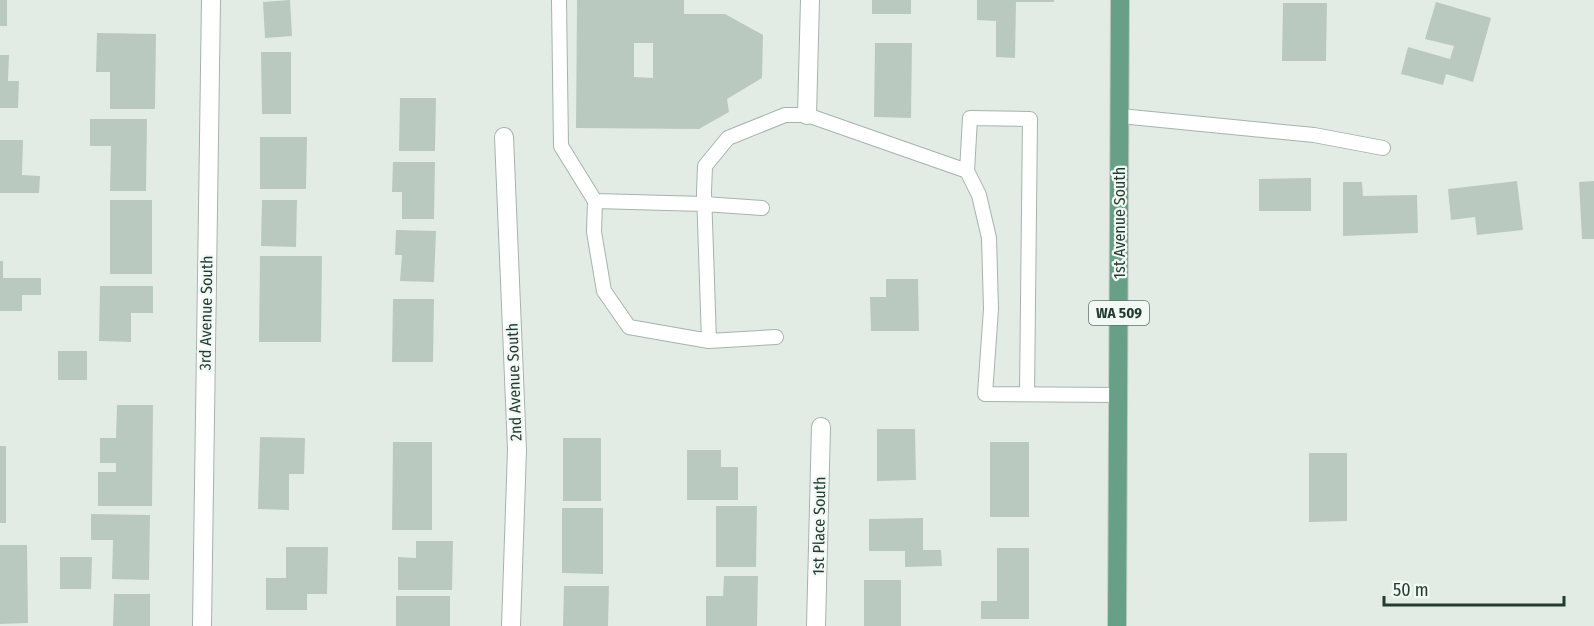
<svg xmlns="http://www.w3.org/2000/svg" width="1594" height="626" viewBox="0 0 1594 626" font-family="'Fira Sans Condensed',sans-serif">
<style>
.building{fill:#bac9c0;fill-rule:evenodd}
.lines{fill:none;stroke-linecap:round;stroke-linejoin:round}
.lane-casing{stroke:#a5b4ab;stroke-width:16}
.street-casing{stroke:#a5b4ab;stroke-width:20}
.primary-casing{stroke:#c1c8c5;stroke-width:20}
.lane{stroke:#fff;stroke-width:14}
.street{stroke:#fff;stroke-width:18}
.primary{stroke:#67a086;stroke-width:18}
.labels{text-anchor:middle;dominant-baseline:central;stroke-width:4.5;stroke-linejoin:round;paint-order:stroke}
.shield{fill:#f2f8f4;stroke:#60746b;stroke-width:1.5}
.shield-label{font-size:15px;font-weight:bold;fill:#223c30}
.street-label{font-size:16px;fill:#223c30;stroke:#f2f8f4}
</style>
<rect width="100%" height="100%" fill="#e2ece5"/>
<!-- building -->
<path class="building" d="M0,0h7v26h-7z
M290,0l2,36 -27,2 -2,-36z
M577,0h107v14h41l38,21 -1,43 -35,21 2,13 -30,17 -123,-1zM634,43h19v35l-19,-1z
M872,0h39v14h-39z
M977,0h77v2h-38l-1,56 -19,-1v-36l-19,-1z
M1436,2l55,16 -18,64 -27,-8 -3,11 -42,-11 7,-27 42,12 4,-13 -29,-7z
M1283,3h44l-1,58h-44z
M97,33l59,1 -1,75h-45v-37h-14z
M875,43h37l-1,75 -37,-1z
M261,52h30v62h-29z
M0,55h9l-1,26h11l-1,27h-18z
M400,98h36l-1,53h-36z
M90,119h57l-1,72h-36l1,-45h-21z
M260,137h47l-1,52h-46z
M0,140h23l-1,35 18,1 -1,17h-39z
M393,162h42l-1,57h-32v-27h-10z
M1311,178v33h-52v-32z
M1517,181l6,49 -46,5 -2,-18 -24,3 -3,-31z
M1594,181v58h-12l-3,-57z
M1343,182h19l1,14 54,-1 1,38 -75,3z
M110,200h42v74h-42z
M262,200h35l-1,47 -35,-1z
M396,230l40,1 -2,51 -34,-1 2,-26h-7z
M260,256h62l-1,86h-62z
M0,261h3v17h38v17h-19v16h-22z
M886,279h32l1,52h-48l-1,-34h16z
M100,286h53v27h-22v29l-32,-1z
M393,299h41l-1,63h-41z
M58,351h29v29h-29z
M117,405h36l-1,101h-54v-34h18v-9h-16v-25h16z
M877,429h38l1,51 -39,1z
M260,437l45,1 -1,36h-15v36l-31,-1z
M563,438h38v63h-38z
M393,442h39v88h-40z
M990,442h39v75h-39z
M0,446h6v77h-6z
M687,450h34v17h17v33h-51z
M1309,453h38v68l-38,1z
M716,506h41l-1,61h-40z
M562,508h41v66l-41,-1z
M91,514l59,1 -1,65 -37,-1 1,-39h-22z
M923,518v32h18l1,16 -37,1v-16h-36v-32z
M416,541h37l-1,49h-54v-33l18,1z
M0,545h27l1,78 -28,1z
M286,547h42l-1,47h-20v16h-41v-32h20z
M997,548h32v71h-48v-18h16z
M60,557h32l-1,32h-31z
M724,576h34l-1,50h-51v-30h17z
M864,580h37v46h-37z
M564,586h45l-1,40h-45z
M114,594h36v32h-37z
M396,596h54v30h-54z"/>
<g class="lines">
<defs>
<path id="lane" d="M559,0l2,146 34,55
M1120,116l194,19 69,13
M762,208l-58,-4 -109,-3 -1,31 10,59 25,36 80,14 67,-4
M709,341l-5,-149 1,-26 23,-28 57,-23h22l160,56
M1027,394l3,-275 -60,-1 -3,53 12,24 10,43 2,71 -6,85 133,1"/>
<path id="street" d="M807,115l3,-115
M504,137l13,313 -6,176
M202,626l9,-626
M816,626l5,-199"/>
<path id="primary" d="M1117,626l3,-626"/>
</defs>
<!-- lane casing -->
<use href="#lane" class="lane-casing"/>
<!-- street casing -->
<use href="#street" class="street-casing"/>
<!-- primary casing -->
<use href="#primary" class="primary-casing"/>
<!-- lane -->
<use href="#lane" class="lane"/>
<!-- street -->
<use href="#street" class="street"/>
<!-- primary -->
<use href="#primary" class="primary"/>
</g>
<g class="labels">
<!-- shield labels -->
<rect class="shield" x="1089" y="301" width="60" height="24" rx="4.5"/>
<g class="shield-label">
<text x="1119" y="313">WA 509</text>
</g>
<!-- street labels -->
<g class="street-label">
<text transform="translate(1119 223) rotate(-90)">1st Avenue South</text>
<text transform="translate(206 313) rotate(-89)">3rd Avenue South</text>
<text transform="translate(514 382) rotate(-92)">2nd Avenue South</text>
<text transform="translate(819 526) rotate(-89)">1st Place South</text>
</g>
</g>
<!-- scale -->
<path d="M1384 596v9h180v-9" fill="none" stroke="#223c30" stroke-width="3"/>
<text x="1393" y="596" font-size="18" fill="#223c30" stroke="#f2f8f4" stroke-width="4.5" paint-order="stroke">50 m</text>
</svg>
